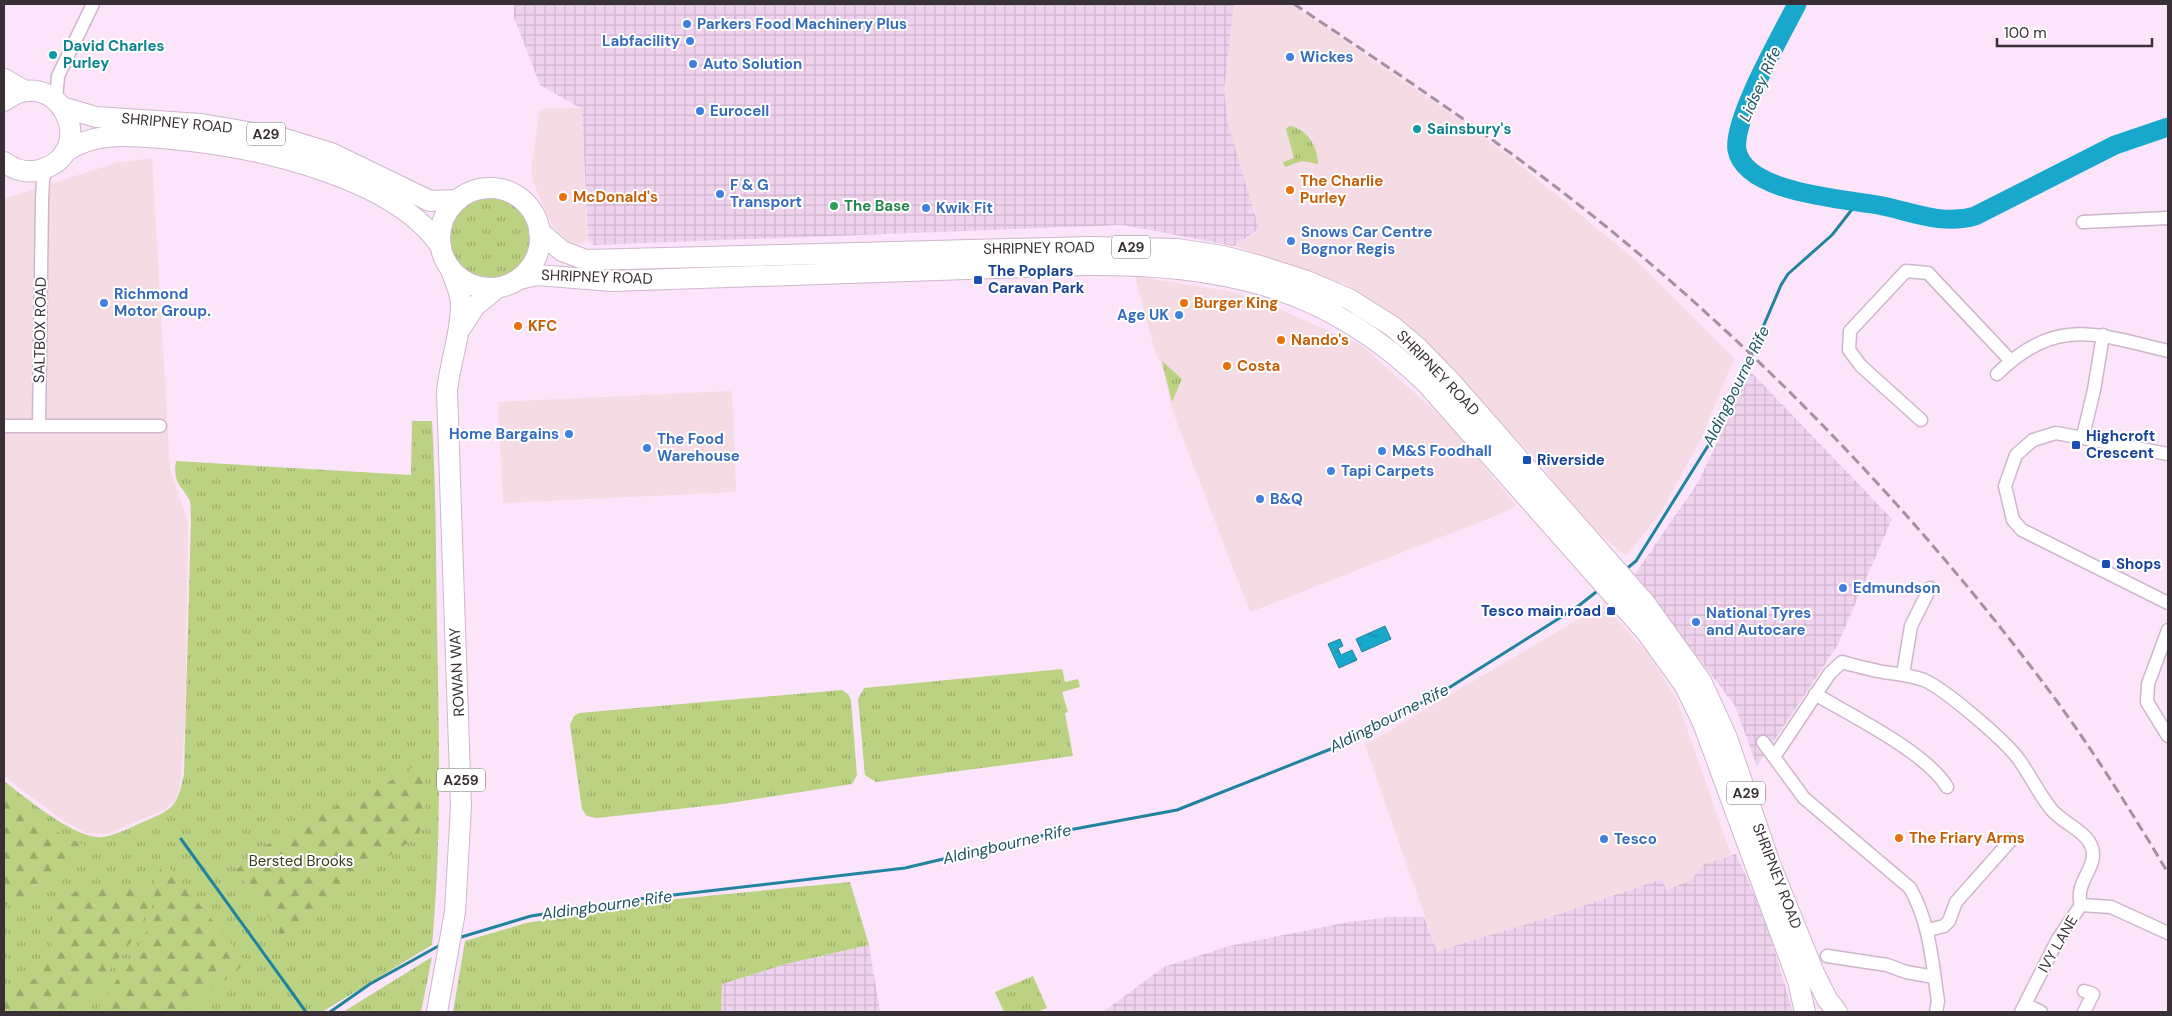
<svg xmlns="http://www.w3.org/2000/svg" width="2172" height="1016" viewBox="0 0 2172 1016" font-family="'DM Sans',sans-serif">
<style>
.commercial{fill:#f5dbe3}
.industrial{fill:url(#industrial-grid)}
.grass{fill:url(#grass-tufts)}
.forest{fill:url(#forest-firs)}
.water{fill:url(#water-ripples);stroke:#21849f}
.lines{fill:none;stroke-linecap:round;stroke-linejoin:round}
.stream{stroke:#21849f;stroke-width:3}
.river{stroke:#17a8cc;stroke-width:19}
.minor-casing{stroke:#ceb7cd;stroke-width:15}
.primary-casing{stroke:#ceb7cd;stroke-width:22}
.trunk-casing{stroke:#ceb7cd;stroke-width:22}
.minor{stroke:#fff;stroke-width:12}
.primary{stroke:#fff;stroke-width:20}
.trunk{stroke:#fff;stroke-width:20}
.rail{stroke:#a392a2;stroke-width:3;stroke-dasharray:10 5;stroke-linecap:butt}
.shop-dot{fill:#3f7fe0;stroke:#fff;stroke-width:2}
.culture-dot{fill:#0f9aa8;stroke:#fff;stroke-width:2}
.food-dot{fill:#e8710a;stroke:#fff;stroke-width:2}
.leisure-dot{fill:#2e9e5b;stroke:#fff;stroke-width:2}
.transit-dot{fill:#1a4fb4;stroke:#fff;stroke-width:2}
.labels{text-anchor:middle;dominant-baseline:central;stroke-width:4;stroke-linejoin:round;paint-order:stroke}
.shield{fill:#fff;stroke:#746d73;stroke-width:1}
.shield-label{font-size:14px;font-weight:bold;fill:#382f37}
.shop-label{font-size:15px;font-weight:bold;fill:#366cbe;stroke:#fff;text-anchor:start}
.culture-label{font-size:15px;font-weight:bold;fill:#0d838f;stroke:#fff;text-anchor:start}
.street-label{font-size:15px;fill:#382f37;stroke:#fff}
.food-label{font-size:15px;font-weight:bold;fill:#c56008;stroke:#fff;text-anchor:start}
.leisure-label{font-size:15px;font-weight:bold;fill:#27864d;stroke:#fff;text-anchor:start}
.transit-label{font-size:15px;font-weight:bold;fill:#164399;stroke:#fff;text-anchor:start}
.park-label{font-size:15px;fill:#353e18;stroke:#fff}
.water-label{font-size:16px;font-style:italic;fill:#205464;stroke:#fff}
</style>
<defs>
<pattern id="industrial-grid" width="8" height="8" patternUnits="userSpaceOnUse" patternTransform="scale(1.25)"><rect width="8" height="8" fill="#efd3ee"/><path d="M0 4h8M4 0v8" fill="none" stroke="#ceb5cd"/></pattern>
<pattern id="grass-tufts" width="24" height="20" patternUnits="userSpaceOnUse" patternTransform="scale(1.25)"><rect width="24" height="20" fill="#bbd282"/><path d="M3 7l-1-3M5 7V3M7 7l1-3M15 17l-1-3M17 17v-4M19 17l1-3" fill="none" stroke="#99ab6b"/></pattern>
<pattern id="forest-firs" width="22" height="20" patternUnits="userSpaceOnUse" patternTransform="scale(1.25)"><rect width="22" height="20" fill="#bbd282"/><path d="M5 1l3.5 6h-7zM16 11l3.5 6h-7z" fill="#99ab6b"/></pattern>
<pattern id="water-ripples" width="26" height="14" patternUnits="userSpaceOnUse" patternTransform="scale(1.25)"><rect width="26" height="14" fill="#17a8cc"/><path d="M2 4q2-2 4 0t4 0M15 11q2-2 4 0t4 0" fill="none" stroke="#1689a6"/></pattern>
</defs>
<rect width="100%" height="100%" fill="#fce4fb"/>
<!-- commercial -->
<path class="commercial" d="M1234,4h57l181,124 42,32 124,102 96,96 -33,81 -40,73 -35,44 -25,-21 -44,-48 -16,-23 -126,-129 -67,-50 -114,-39 22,-14 -28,-108 -4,-35z
M546,108h36l5,133 -8,3 -10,-2 -16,-15 -20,-45 -2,-14 9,-58z
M152,158l18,312 18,52 -3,201 -5,62 -4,14 -10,10 -58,25 -22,-1 -21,-11 -61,-46v-577l112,-36z
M1135,276l98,16 27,9 101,44 86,77 69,83 -16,9 -250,98 -77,-200 -12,-49 -5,-8z
M732,391l4,101 -233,11 -5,-101z
M1604,604l44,50 29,46 54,155 -27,9 -13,16 -25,10 -4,-11 -109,37 -116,35 -72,-206z"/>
<!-- industrial -->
<path class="industrial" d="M514,4h720l-10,86 4,34 31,105 -25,17 -111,-21 -529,20 -6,-4 -6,-132 -42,-24 -26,-68z
M1750,371l142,148 -55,127 -80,120 -22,-60 -100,-132 64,-93z
M1736,854l29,65 28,93h-690l61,-45 65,-21 120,-24 41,-5h34l13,34 116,-35 109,-37 4,11 25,-10 13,-16z
M869,945l11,67h-159l1,-28 64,-20z"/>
<!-- grass -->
<path class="grass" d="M1289,126c18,2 29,21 29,38l-16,-3 -17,6 -2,-5 11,-4 -8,-29z
M450 237a42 42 0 1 1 84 0a42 42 0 1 1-84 0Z
M1162,361l20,18 -10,23z
M412,421h20c4,68 4,136 5,205 2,106 5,213 -5,319l-110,67h-318v-231c21,16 73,60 99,56 13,-2 28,-10 40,-15 31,-13 34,-15 41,-48l7,-255c-1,-5 1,-15 -2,-20 -10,-16 -16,-17 -13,-38l235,14z
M1062,669l3,13 13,-3 2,8 -18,5 6,20 -3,1 8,43 -197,26 -11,-7 -7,-76 6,-11z
M842,690l6,4 3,6 6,75 -5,9 -129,20 -126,14 -10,-2 -5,-7 -12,-84 4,-9 5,-3z
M850,882l19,63 -83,19 -64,20 -1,28h-268l12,-71 61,-18 119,-21z
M432,957l-11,55h-78z
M1033,976l14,32 -10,4h-33l-9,-20z"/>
<!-- forest -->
<path class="forest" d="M424,761c2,24 5,52 -6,74l-79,57 -25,24 -33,19 -45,-65 27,-23 62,-36 48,-20z
M4,798c29,20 57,38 89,51l-16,10 -56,48 -17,-3z
M164,861l80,98 -5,10 -55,43h-88l46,-71 12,-25 1,-36z
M104,885l25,1 16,7 5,12 -17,34 -50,67v6h-79v-24l4,1 32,-12 12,-24 -2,-25 8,-24 21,-15z"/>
<!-- water -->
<path class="water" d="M1385,626l6,13 -29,13 -6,-13z
M1340,639l3,7 -5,2 3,7 11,-5 5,10 -18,8 -11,-24z"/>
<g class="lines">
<!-- stream -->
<path class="stream" d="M1625,570l11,-9 85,-136 60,-140 7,-11 44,-39 25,-32
M181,839l125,173
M458,938l73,-22 108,-17 266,-31 153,-36 119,-22 174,-69 96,-52 130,-82 23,-18
M330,1012l40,-28 72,-40"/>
<!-- river -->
<path class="river" d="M1797,4c-15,30 -65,116 -60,146 8,43 107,49 141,55 32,6 64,21 97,11l140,-71 53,-18"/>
<defs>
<path id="minor" d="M56,100l2,-24 35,-72
M2083,222l85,-4
M1997,374c58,-58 100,-40 171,-23
M1921,420l-60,-54 -12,-16 1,-19 56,-60 22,2 82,87
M4,426h156
M39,426l3,-226 1,-20 3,-12
M2083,436l11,-46 9,-55
M2168,454l-112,-21 -23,7 -17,15 -11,31 8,34 9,10 146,73
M2168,630l-20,54 -1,18 21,34
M1903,674l8,-48 19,-38
M1815,694c37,22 111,58 132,93
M1763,742l41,56 106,90c20,35 22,74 28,113l-2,11
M1774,757l56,-84 12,-11c13,4 27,7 41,10 14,2 27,3 41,8 22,10 82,61 96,81 11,16 19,33 31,48 11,14 36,22 41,39 6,20 -18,34 -11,57
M1928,930l16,-4 5,-5 7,-19 55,-62
M1827,956l60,9 19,7 28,5
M2084,991l9,3 -9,18
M2025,1004l16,8
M2021,1012l37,-73 23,-34 30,2 57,26"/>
<path id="primary" d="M4,79l21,12
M4,101c52,-40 97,48 39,68 -14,5 -27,2 -39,-7
M62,107l34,10 105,7 81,14 49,15 99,48 28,-1
M65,152c31,-22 70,-16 107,-13 79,7 223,37 269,108
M539,231l23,20 24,9 503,-13 88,2 46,7 37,10 47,15 42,18 43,27 26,22 34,35 193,220 56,78 26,57 43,126 44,109 13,26 10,13
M519,279l18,-4 75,6 472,-16c137,-1 243,20 343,119l220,249 38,53 18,37 95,258 7,31"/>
<path id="trunk" d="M440 238a50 50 0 1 1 100 0a50 50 0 1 1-100 0Z
M460,329l15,-23 22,-18
M437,1012l18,-100 6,-106 -14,-415c3,-29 14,-57 14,-86 0,-12 -6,-24 -10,-35"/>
</defs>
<!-- minor casing -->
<use href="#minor" class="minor-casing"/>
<!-- primary casing -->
<use href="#primary" class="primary-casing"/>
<!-- trunk casing -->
<use href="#trunk" class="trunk-casing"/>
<!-- minor -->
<use href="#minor" class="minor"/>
<!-- primary -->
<use href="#primary" class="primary"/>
<!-- trunk -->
<use href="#trunk" class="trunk"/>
<!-- rail -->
<path class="rail" d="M1294,4c109,73 219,146 320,229 166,137 314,294 442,467 40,55 77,114 112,173"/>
</g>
<!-- markers -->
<g class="shop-dot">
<circle cx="687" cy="24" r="5"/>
<circle cx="690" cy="41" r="5"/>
<circle cx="1290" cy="57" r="5"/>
<circle cx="693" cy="64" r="5"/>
<circle cx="700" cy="111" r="5"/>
<circle cx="720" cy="194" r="5"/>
<circle cx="926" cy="208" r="5"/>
<circle cx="1291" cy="241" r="5"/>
<circle cx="104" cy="303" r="5"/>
<circle cx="1179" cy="315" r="5"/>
<circle cx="569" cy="434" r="5"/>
<circle cx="647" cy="448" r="5"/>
<circle cx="1382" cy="451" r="5"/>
<circle cx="1331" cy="471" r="5"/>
<circle cx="1260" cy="499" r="5"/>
<circle cx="1843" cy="588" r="5"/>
<circle cx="1696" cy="622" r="5"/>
<circle cx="1604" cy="839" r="5"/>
</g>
<g class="culture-dot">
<circle cx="53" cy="55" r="5"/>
<circle cx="1417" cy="129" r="5"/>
</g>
<g class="food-dot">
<circle cx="1290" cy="190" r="5"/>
<circle cx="563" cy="197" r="5"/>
<circle cx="1184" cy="303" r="5"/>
<circle cx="518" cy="326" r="5"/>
<circle cx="1281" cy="340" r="5"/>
<circle cx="1227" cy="366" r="5"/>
<circle cx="1899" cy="838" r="5"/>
</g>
<circle class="leisure-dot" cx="834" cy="206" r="5"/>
<g class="transit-dot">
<rect x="973" y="275" width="10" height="10" rx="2.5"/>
<rect x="2071" y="440" width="10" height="10" rx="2.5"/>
<rect x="1522" y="455" width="10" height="10" rx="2.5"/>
<rect x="2101" y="559" width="10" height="10" rx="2.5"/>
<rect x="1606" y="606" width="10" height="10" rx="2.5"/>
</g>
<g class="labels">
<!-- shield labels -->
<g class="shield">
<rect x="247" y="122.5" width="38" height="23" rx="4"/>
<rect x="1112" y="235.5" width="38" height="23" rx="4"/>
<rect x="437" y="768.5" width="48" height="23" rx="4"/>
<rect x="1727" y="781.5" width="38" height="23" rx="4"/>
</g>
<g class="shield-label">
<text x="266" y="134">A29</text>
<text x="1131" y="247">A29</text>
<text x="461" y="780">A259</text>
<text x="1746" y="793">A29</text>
</g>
<!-- shop labels -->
<g class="shop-label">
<text x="697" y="24">Parkers Food Machinery Plus</text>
<text x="680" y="41" text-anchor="end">Labfacility</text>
<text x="1300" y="57">Wickes</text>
<text x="703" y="64">Auto Solution</text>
<text x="710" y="111">Eurocell</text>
<text x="730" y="185">F &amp; G<tspan x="730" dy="17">Transport</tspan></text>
<text x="936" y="208">Kwik Fit</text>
<text x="1301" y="232">Snows Car Centre<tspan x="1301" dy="17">Bognor Regis</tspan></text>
<text x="114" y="294">Richmond<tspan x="114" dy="17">Motor Group.</tspan></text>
<text x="1169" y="315" text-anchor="end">Age UK</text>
<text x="559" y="434" text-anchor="end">Home Bargains</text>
<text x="657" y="439">The Food<tspan x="657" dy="17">Warehouse</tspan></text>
<text x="1392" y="451">M&amp;S Foodhall</text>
<text x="1341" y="471">Tapi Carpets</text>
<text x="1270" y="499">B&amp;Q</text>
<text x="1853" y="588">Edmundson</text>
<text x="1706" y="613">National Tyres<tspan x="1706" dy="17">and Autocare</tspan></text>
<text x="1614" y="839">Tesco</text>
</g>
<!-- culture labels -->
<g class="culture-label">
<text x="63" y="46">David Charles<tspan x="63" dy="17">Purley</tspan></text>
<text x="1427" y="129">Sainsbury's</text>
</g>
<!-- street labels -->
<g class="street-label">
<text transform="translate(177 123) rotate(5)">SHRIPNEY ROAD</text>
<text transform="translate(1039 248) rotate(-1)">SHRIPNEY ROAD</text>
<text transform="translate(597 277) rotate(2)">SHRIPNEY ROAD</text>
<text transform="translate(40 330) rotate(-89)">SALTBOX ROAD</text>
<text transform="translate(1438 373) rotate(46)">SHRIPNEY ROAD</text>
<text transform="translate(457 672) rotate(-93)">ROWAN WAY</text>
<text transform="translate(1777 876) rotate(69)">SHRIPNEY ROAD</text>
<text transform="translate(2058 944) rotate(-60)">IVY LANE</text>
</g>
<!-- food labels -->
<g class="food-label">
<text x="1300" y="181">The Charlie<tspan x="1300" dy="17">Purley</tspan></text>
<text x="573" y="197">McDonald's</text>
<text x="1194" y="303">Burger King</text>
<text x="528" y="326">KFC</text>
<text x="1291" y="340">Nando's</text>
<text x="1237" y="366">Costa</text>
<text x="1909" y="838">The Friary Arms</text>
</g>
<!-- leisure labels -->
<g class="leisure-label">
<text x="844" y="206">The Base</text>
</g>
<!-- transit labels -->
<g class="transit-label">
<text x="988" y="271">The Poplars<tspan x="988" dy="17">Caravan Park</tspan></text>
<text x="2086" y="436">Highcroft<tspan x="2086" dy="17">Crescent</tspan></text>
<text x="1537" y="460">Riverside</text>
<text x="2116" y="564">Shops</text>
<text x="1601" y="611" text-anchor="end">Tesco main road</text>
</g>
<!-- park labels -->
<g class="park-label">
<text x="301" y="861">Bersted Brooks</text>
</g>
<!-- water labels -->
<g class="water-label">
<text transform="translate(1760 84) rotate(-66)">Lidsey Rife</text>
<text transform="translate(1736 386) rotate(-64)">Aldingbourne Rife</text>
<text transform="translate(1389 718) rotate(-27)">Aldingbourne Rife</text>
<text transform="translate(1007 844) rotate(-13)">Aldingbourne Rife</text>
<text transform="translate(607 905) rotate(-8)">Aldingbourne Rife</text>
</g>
</g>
<!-- border -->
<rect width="2172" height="1016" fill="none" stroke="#382f37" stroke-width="10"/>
<!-- scale -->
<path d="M1997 38v8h155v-8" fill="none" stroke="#382f37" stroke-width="2.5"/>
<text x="2004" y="38" font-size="15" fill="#382f37" stroke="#ffffff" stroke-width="4" paint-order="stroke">100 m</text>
</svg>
